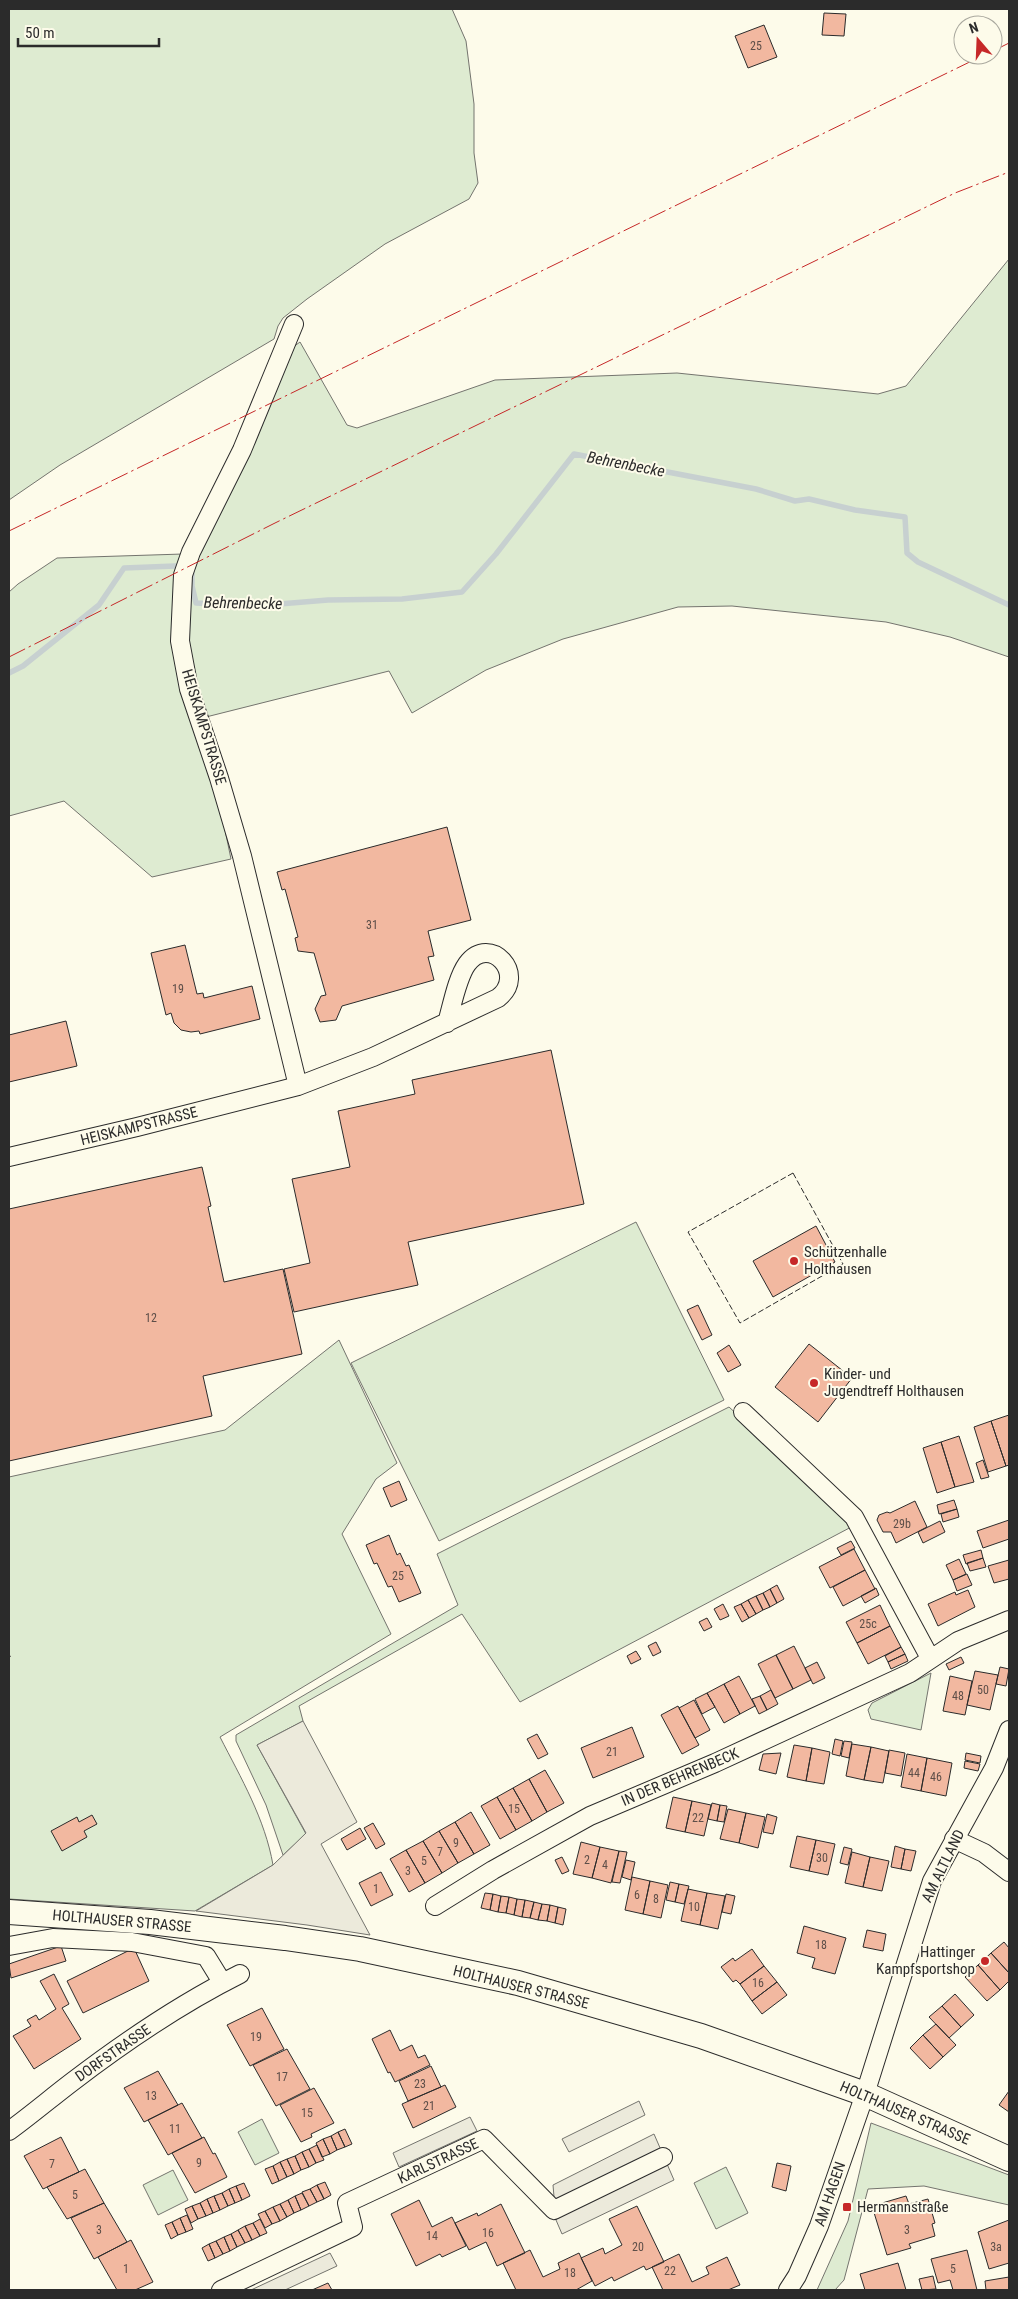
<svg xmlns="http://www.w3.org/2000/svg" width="1018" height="2299" viewBox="0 0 1018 2299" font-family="'Roboto Condensed',sans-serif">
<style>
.green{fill:#deebd1;stroke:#74746e}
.parking{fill:#eceadb;stroke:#74746e}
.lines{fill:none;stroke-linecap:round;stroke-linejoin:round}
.stream{stroke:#c7d0d0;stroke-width:5.5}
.building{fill:#f2b8a0;stroke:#2b2b2b}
.street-casing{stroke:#2b2b2b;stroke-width:20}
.secondary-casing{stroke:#2b2b2b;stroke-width:26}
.street{stroke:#fdfbea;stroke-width:18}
.secondary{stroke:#fdfbea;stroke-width:24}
.fence{stroke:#2b2b2b;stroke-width:1;stroke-dasharray:6 2.5;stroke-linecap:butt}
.power{stroke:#c62828;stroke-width:1;stroke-dasharray:18 4 2.5 4;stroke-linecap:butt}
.poi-dot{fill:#c62828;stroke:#fdfbea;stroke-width:2}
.labels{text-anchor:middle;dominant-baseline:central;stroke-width:4;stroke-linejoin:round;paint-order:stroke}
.number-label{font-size:12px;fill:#5d4e48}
.street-label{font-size:15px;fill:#2b2b2b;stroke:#fdfbea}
.poi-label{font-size:15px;fill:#2b2b2b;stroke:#fdfbea;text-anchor:start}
.water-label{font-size:16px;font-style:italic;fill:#2b2b2b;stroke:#fdfbea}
</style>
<rect width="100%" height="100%" fill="#fdfbea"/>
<!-- green -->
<path class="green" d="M9,9h443l14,32 8,63v49l4,30 -9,16 -84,45 -78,55 -24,19 -5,8 -4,13 -214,126 -51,35z
M1009,259v398l-59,-20 -64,-15 -154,-16 -54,1 -115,32 -77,31 -74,43 -23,-42 -187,47 29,141 -79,18 -88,-76 -55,15v-224l9,-8 39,-26 126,-4 106,-204 11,-8 47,83 10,3 138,-48 182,-7 201,21 28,-8z
M636,1222l88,178 -285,141 -88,-178z
M339,1340l58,123 -21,16 -34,55 49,100 -171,103c21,41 45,82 53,128l-78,46 -186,-12v-241l2,-2 -2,1v-180l216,-47z
M729,1407l78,71 48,47 -335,177 -58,-88 -163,92 4,15 -46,24 49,89 -23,21 -17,-50 -30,-64v-6l222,-130 -21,-51z
M931,1673l-10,57 -50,-11 -3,-9 4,-7z
M262,2119l17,34 -24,12 -17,-33z
M871,2123l138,52v30l-85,-19 -56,3 -24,91 -9,10h-18l31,-69z
M726,2167l22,46 -32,16 -22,-46z
M173,2170l15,30 -30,15 -15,-30z"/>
<!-- parking -->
<path class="parking" d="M303,1721l54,101 -36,22 49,91 -63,-10 -111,-14 77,-46 33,-32 -49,-88z
M639,2101l6,14 -76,37 -7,-13z
M470,2117l7,14 -78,36 -6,-14z
M654,2134l20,46 -112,54 -6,-14 -3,-35z
M330,2253l7,13 -52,24h-34z"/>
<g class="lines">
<!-- stream -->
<path class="stream" d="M192,574v12l4,17 59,3 73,-6 74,-1 60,-7 34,-38 78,-100 182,35 39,12 14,-2 46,11 50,7 2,36 11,9 91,43
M9,673l14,-7 76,-61 25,-37 51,-2"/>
</g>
<!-- building -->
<path class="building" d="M824,13l22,1 -2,22 -22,-1z
M764,25l13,32 -29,11 -13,-32z
M447,827l24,93 -43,11 6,25 -6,1 6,23 -92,26 -6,14 -16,2 -5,-13 6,-13 5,-1 -12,-42 -16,-2 -3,-13 3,-1 -13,-48 -3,1 -5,-18z
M185,945l12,49 6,-1 1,5 48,-12 8,33 -60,15 -1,-3 -8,1 -10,-2 -7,-7 -3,-10 -5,2 -15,-62z
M66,1021l11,45 -68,16v-47z
M551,1050l33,154 -176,38 10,43 -124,27 -10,-43 26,-6 -18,-84 58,-12 -12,-56 77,-17 -3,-14z
M202,1167l9,39 -3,1 16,75 59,-13 19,85 -99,22 9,40 -203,45v-252z
M816,1226l19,36 -62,35 -20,-36z
M698,1305l14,30 -10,5 -15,-30z
M809,1344l43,34 -34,44 -43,-35z
M729,1345l12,20 -13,7 -11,-19z
M1009,1415v50l-3,1 -15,-45z
M991,1421l15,45 -18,6 -14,-45z
M959,1436l15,46 -19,5 -14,-45z
M941,1442l14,45 -18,6 -14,-45z
M983,1460l6,17 -8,2 -5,-16z
M399,1481l8,19 -16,7 -8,-19z
M954,1500l3,9 -18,5 -2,-9z
M915,1501l12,26 -31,16 -5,-11h-8l-6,-12 2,-5 8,-3 3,1z
M957,1509l2,8 -16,5 -2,-8z
M1009,1520v19l-26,9 -6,-17z
M940,1521l5,11 -22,11 -5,-11z
M389,1535l8,20 3,-2 6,13 3,-1 12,28 -22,9 -7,-16 -4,1 -11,-24 -3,1 -8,-19z
M851,1541l4,7 -14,7 -4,-7z
M854,1549l11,21 -35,18 -11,-21z
M981,1550l2,8 -17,6 -3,-9z
M983,1558l3,9 -16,4 -3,-8z
M959,1559l7,15 -13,6 -7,-15z
M1009,1560v19l-15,4 -6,-17z
M865,1570l10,19 -32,17 -10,-19z
M967,1574l5,11 -15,6 -4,-11z
M777,1585l7,14 -7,4 -7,-14z
M876,1588l3,7 -14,8 -4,-7z
M770,1589l7,14 -7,4 -7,-14z
M968,1590l7,17 -37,19 -10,-22 27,-12 1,3z
M763,1593l7,14 -7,3 -7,-14z
M756,1596l7,14 -7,4 -8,-14z
M748,1600l8,14 -7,4 -8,-14z
M723,1604l6,12 -9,4 -6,-11z
M741,1604l8,14 -7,4 -8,-15z
M880,1605l10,21 -33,17 -11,-21z
M707,1618l5,9 -8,4 -5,-9z
M890,1626l11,21 -33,17 -11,-21z
M656,1642l5,10 -8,4 -5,-10z
M794,1646l17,34 -18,9 -17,-34z
M901,1647l4,7 -17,8 -3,-6z
M636,1651l5,8 -10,5 -4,-8z
M905,1654l3,7 -17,8 -3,-7z
M776,1655l17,34 -18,9 -17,-34z
M961,1657l3,6 -15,7 -3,-6z
M817,1662l8,16 -12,6 -8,-16z
M1000,1667l9,2 -3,17 -10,-2z
M975,1671l23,4 -8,35 -23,-5z
M739,1676l16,30 -15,8 -16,-30z
M950,1676l22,5 -7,34 -22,-4z
M724,1684l16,30 -16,9 -17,-30z
M771,1690l7,14 -11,6 -7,-14z
M707,1693l8,14 -13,7 -7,-15z
M760,1696l7,14 -8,4 -7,-15z
M694,1700l16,30 -15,8 -16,-30z
M678,1706l21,39 -17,9 -21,-39z
M632,1727l12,30 -51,21 -12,-30z
M537,1734l11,20 -10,5 -11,-20z
M835,1739l8,2 -3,15 -8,-2z
M844,1741l8,1 -3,16 -8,-2z
M852,1744l19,3 -7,33 -18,-4z
M794,1745l18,3 -6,33 -19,-4z
M871,1747l18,4 -6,32 -19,-3z
M812,1748l18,4 -6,32 -18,-3z
M889,1750l16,3 -4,23 -16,-3z
M781,1753l-5,21 -17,-4 4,-16z
M966,1753l15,3 -1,7 -15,-3z
M907,1754l20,4 -6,33 -20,-4z
M927,1758l25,5 -6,33 -25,-5z
M965,1761l15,3 -2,7 -14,-3z
M545,1770l19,33 -17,9 -18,-33z
M529,1779l18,33 -15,9 -19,-33z
M513,1788l19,33 -16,9 -19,-33z
M497,1797l19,33 -16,9 -19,-33z
M673,1797l19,4 -7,31 -19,-4z
M692,1801l19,4 -7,31 -19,-4z
M712,1803l8,2 -3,16 -9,-2z
M720,1805l7,1 -3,16 -7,-1z
M728,1809l18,4 -7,30 -19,-4z
M471,1812l19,33 -16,9 -19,-32z
M746,1813l19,4 -7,31 -19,-5z
M767,1814l10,3 -4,17 -10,-2z
M92,1815l5,9 -13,7 3,6 -25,14 -11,-20 26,-14 2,5z
M455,1822l19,32 -16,9 -19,-32z
M373,1823l12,21 -9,5 -12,-21z
M360,1828l6,11 -19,11 -6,-11z
M439,1831l19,32 -16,10 -19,-32z
M797,1836l19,4 -7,31 -19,-4z
M816,1840l19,4 -7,31 -19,-4z
M423,1841l19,32 -17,10 -19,-33z
M581,1842l19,5 -8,31 -19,-4z
M895,1846l10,3 -4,20 -10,-2z
M600,1847l19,4 -8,32 -19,-5z
M844,1847l8,2 -4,16 -8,-2z
M905,1849l11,2 -5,20 -10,-2z
M406,1850l19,33 -16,9 -19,-33z
M619,1851l8,1 -7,31 -8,-1z
M852,1852l18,5 -7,30 -18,-4z
M562,1857l7,14 -7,3 -7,-14z
M870,1857l19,4 -7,30 -19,-4z
M626,1860l9,2 -4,18 -9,-3z
M381,1872l12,23 -22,11 -12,-23z
M632,1877l18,4 -7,33 -18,-4z
M650,1881l18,4 -7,33 -18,-4z
M670,1882l9,2 -4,18 -9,-2z
M679,1884l10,2 -5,18 -9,-2z
M688,1889l19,4 -7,32 -19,-4z
M485,1893l8,1 -3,16 -9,-2z
M707,1893l18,3 -7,33 -18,-4z
M493,1894l8,2 -3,16 -8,-2z
M726,1894l9,2 -4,18 -9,-2z
M501,1896l8,1 -3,16 -8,-1z
M509,1897l8,2 -3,16 -8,-2z
M517,1899l8,1 -3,17 -8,-2z
M525,1900l9,2 -4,16 -8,-1z
M534,1902l8,2 -4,16 -8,-2z
M542,1904l8,1 -3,16 -9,-1z
M550,1905l8,2 -3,16 -8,-2z
M558,1907l8,2 -3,16 -8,-2z
M804,1926l42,12 -11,36 -23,-6 3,-10 -18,-5z
M867,1930l19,4 -3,17 -20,-4z
M1004,1942l5,6v25l-18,-20z
M61,1946l5,15 -55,17 -2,-14z
M134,1948l15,33 -66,32 -16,-32z
M752,1949l12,17 -24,18 -4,-4 -3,2 -12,-15 12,-9 2,3z
M991,1953l18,20v8l-9,9 -22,-25z
M978,1965l22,25 -13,11 -22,-24z
M764,1966l13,16 -25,19 -12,-17z
M54,1974l15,30 -7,4 19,31 -47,30 -21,-33 18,-10 -4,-6 9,-5 3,5 17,-11 -16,-28z
M777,1982l10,13 -25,19 -10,-13z
M955,1994l19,21 -13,12 -19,-21z
M942,2006l19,21 -12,11 -20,-21z
M262,2008l22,41 -34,17 -23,-41z
M936,2024l20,21 -13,12 -20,-22z
M390,2030l10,21 12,-6 6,13 7,-3 5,10 -35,17 -5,-10 -2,1 -16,-34z
M923,2035l20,22 -13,12 -20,-21z
M287,2049l23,40 -34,17 -23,-41z
M431,2066l10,21 -33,14 -9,-20z
M158,2071l20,34 -34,17 -20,-34z
M445,2085l11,22 -43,21 -11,-24z
M314,2088l20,35 -23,11 1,3 -11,5 -21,-37z
M1009,2091v21l-10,-7z
M182,2103l20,35 -34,17 -20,-35z
M345,2129l7,15 -7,3 -7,-15z
M338,2132l7,15 -8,3 -6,-14z
M331,2136l6,14 -7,4 -7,-15z
M61,2137l18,35 -36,17 -19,-33z
M204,2137l9,17 2,-1 12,24 -32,16 -23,-40z
M323,2139l7,15 -8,3 -6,-14z
M317,2145l7,15 -8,3 -7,-14z
M309,2149l7,14 -7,4 -7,-15z
M302,2152l7,15 -8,3 -6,-14z
M295,2156l6,14 -7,4 -7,-15z
M287,2159l7,15 -7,3 -7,-15z
M280,2162l7,15 -8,4 -6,-15z
M777,2163l14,3 -5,25 -14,-4z
M273,2166l6,15 -7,3 -7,-15z
M85,2169l19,34 -37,16 -20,-32z
M325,2182l6,13 -7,4 -7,-14z
M244,2183l6,13 -8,4 -6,-14z
M317,2185l7,14 -7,3 -7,-13z
M236,2186l6,14 -7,3 -6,-14z
M229,2189l6,14 -7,3 -6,-13z
M310,2189l7,13 -8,4 -7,-14z
M222,2193l6,13 -8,4 -6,-14z
M302,2193l7,13 -8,4 -6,-14z
M214,2196l6,14 -7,3 -6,-14z
M295,2196l6,14 -7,3 -6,-13z
M906,2196l3,8 19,-5 7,24 -3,1 3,12 -26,8 2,4 -24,7 -15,-49z
M207,2199l6,14 -7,3 -6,-13z
M288,2200l6,13 -7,4 -7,-13z
M419,2200l13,27 20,-10 14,29 -24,11 -2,-3 -24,12 -25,-52z
M104,2203l23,39 -33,17 -23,-41z
M200,2203l6,13 -8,3 -6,-13z
M280,2204l7,13 -7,4 -7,-14z
M501,2204l24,49 -28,13 -11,-24 -17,8 -14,-27 22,-10 1,3z
M192,2206l6,13 -7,4 -6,-14z
M637,2206l27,56 -18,8 -2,-4 -30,15 -2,-4 -17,9 -14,-28 22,-10 2,6 17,-9 -13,-26z
M273,2207l7,14 -8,3 -7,-13z
M265,2211l7,13 -7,4 -7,-14z
M187,2215l6,14 -7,3 -6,-14z
M180,2218l6,14 -8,3 -6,-13z
M260,2219l7,14 -7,3 -7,-13z
M1009,2220v43l-20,6 -11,-37z
M172,2222l6,13 -7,4 -6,-14z
M253,2223l7,13 -8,4 -7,-14z
M245,2226l7,14 -7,3 -7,-13z
M238,2230l7,13 -8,4 -6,-13z
M231,2234l6,13 -7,4 -6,-14z
M224,2237l6,14 -7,3 -7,-13z
M131,2240l22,42 -18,8h-18l-19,-33z
M216,2241l7,13 -8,4 -6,-14z
M209,2244l6,14 -7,3 -6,-13z
M530,2250l13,27 17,-8 -2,-6 21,-10 13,28 -16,9h-60l-13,-27z
M967,2250l10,40h-24l-3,-10 -12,3 -7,-24z
M679,2254l13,28 17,-8 -3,-7 21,-10 13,28 -12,5h-65l-11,-23z
M898,2263l8,27h-41l-5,-16z
M933,2276l3,13 -14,1 -3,-11z
M1009,2277v13h-23l-1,-9z
M328,2283l4,7h-20z"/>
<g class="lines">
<defs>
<path id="street" d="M294,324l-52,126 -51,102 -8,23 -3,66 9,48 30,89 23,78 56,230
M9,1157l128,-30 161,-41 75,-29 125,-59c30,-23 -8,-65 -31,-34 -10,14 -15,42 -20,59
M743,1412l111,105 76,141
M954,1839l30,14 25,19
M435,1906l58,-36 97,-54 125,-53 195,-90 48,-32 51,-21
M9,1946l44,-8 79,4 74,14 16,26
M9,2131c22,-16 42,-33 63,-49 51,-39 110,-79 168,-108
M221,2290l132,-63 -6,-24 137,-64 70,71 109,-53
M788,2290l9,-14 22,-50 46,-132 67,-213 62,-113 15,-38"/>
<path id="secondary" d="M9,1912l141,10 135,16 75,11 158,34 183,53 164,58 144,65"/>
</defs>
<!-- street casing -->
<use href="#street" class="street-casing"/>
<!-- secondary casing -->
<use href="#secondary" class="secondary-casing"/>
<!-- street -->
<use href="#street" class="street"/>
<!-- secondary -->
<use href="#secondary" class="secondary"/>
<!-- fence -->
<path class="fence" d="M793,1173l50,91 -103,59 -52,-91z"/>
<!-- power -->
<path class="power" d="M993,51l16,-8
M9,531l975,-476
M9,657l266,-134 680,-330 54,-21"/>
</g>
<!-- markers -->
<g class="poi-dot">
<circle cx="794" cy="1261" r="5"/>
<circle cx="814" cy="1383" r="5"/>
<circle cx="985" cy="1961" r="5"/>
<rect x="842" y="2202" width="10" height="10" rx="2.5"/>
</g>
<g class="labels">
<!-- number labels -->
<g class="number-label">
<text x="756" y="46">25</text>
<text x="372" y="925">31</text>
<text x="178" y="989">19</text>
<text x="151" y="1318">12</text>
<text x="902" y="1524">29b</text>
<text x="398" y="1576">25</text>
<text x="868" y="1624">25c</text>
<text x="983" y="1690">50</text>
<text x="958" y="1696">48</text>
<text x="612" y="1752">21</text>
<text x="914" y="1773">44</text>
<text x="936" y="1777">46</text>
<text x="514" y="1809">15</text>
<text x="698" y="1818">22</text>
<text x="456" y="1843">9</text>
<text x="440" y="1852">7</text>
<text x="822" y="1858">30</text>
<text x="587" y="1860">2</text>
<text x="424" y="1861">5</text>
<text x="605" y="1865">4</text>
<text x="408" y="1871">3</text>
<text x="376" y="1889">1</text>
<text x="637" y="1895">6</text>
<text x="656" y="1899">8</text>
<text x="694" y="1907">10</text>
<text x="821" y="1945">18</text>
<text x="758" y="1983">16</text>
<text x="256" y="2037">19</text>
<text x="282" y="2077">17</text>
<text x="420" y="2084">23</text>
<text x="151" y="2096">13</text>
<text x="429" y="2106">21</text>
<text x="307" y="2113">15</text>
<text x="175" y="2129">11</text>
<text x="199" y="2163">9</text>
<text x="52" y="2164">7</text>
<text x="75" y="2195">5</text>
<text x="99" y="2230">3</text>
<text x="907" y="2230">3</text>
<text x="488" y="2233">16</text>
<text x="432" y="2236">14</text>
<text x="638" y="2247">20</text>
<text x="996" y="2247">3a</text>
<text x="126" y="2269">1</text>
<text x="953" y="2269">5</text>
<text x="670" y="2271">22</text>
<text x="570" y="2273">18</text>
</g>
<!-- street labels -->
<g class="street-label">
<text transform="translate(204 727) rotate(73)">HEISKAMPSTRASSE</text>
<text transform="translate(139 1126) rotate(-14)">HEISKAMPSTRASSE</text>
<text transform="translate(680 1777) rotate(-23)">IN DER BEHRENBECK</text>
<text transform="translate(943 1866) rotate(-64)">AM ALTLAND</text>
<text transform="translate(122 1921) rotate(5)">HOLTHAUSER STRASSE</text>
<text transform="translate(521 1987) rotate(14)">HOLTHAUSER STRASSE</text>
<text transform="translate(113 2053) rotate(-35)">DORFSTRASSE</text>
<text transform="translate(905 2113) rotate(23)">HOLTHAUSER STRASSE</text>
<text transform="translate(438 2161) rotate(-25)">KARLSTRASSE</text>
<text transform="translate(830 2194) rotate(-71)">AM HAGEN</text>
</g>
<!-- poi labels -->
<g class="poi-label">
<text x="804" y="1252">Schützenhalle<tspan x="804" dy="17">Holthausen</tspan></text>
<text x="824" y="1374">Kinder- und<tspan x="824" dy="17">Jugendtreff Holthausen</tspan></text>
<text x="975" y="1952" text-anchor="end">Hattinger<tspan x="975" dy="17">Kampfsportshop</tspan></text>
<text x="857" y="2207">Hermannstraße</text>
</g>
<!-- water labels -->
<g class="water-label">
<text transform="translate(626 464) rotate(11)">Behrenbecke</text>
<text transform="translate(243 603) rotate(1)">Behrenbecke</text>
</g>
</g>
<!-- border -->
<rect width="1018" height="2299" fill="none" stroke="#2b2b2b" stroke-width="20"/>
<!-- north arrow -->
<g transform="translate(978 40) rotate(341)"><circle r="24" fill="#fdfbea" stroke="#a9a89e"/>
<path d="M0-4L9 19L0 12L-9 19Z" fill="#c62828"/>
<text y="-8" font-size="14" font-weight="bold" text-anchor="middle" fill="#2b2b2b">N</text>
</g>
<!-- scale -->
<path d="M18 38v8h141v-8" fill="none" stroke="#2b2b2b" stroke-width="2.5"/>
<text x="25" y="38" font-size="15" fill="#2b2b2b" stroke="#fdfbea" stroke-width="4" paint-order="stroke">50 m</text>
</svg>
